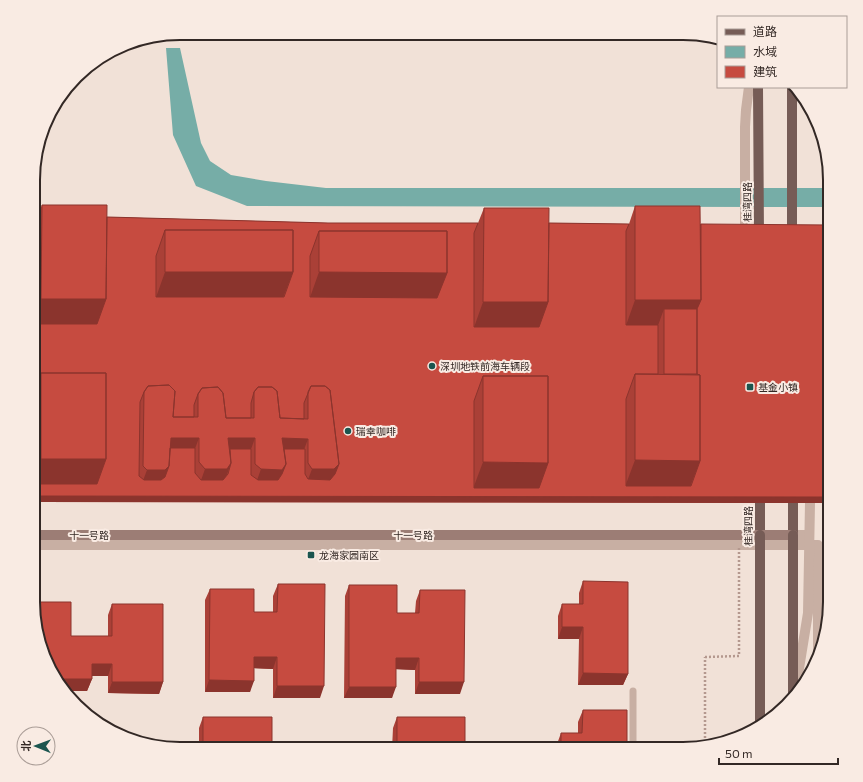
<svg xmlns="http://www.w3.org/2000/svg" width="863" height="782" viewBox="0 0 863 782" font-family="Commissioner,'Noto Sans SC',sans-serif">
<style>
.water{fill:#76ada7}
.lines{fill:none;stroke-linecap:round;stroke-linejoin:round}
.path{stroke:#b4988e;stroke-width:2.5;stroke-dasharray:2 2;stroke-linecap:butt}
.lane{stroke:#c8afa3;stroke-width:7}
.street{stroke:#c8afa3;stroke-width:10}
.primary{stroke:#765c56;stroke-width:10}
.path-bridge{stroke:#b4988e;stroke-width:2.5;stroke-dasharray:2 2;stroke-linecap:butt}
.street-bridge{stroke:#c8afa3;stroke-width:10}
.secondary-bridge{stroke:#9c7d75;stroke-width:10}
.primary-bridge{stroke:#765c56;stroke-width:10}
.wall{fill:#aa4037}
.shaded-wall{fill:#8b342d}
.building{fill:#c64b40;stroke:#8b342d;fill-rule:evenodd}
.poi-dot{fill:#1b554f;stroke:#f9ebe3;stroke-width:1.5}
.labels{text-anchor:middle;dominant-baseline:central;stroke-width:4;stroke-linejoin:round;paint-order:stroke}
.street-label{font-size:10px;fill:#332825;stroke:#f9ebe3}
.poi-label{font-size:10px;fill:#332825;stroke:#f9ebe3;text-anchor:start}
.rim{fill:none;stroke:#332825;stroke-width:2}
</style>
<rect width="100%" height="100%" fill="#f1e1d7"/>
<!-- water -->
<path class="water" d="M166,48h14l21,95 9,18 21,14 35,6 60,7h504v19l-583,-1 -51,-20 -23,-51z"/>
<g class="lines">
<!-- path -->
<path class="path" d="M705,746v-89"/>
<!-- lane -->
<path class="lane" d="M633,691v58"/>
<!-- street -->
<path class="street" d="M745,237v-110l1,-17 3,-23
M793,535h16
M34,545h784v115"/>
<!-- primary -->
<path class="primary" d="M758,87l1,150
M792,87v150
M793,491v44
M760,535v-44"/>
<!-- path-bridge -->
<path class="path-bridge" d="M705,657l34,-1v-109"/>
<!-- street-bridge -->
<path class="street-bridge" d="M796,687l12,-74 2,-110"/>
<!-- secondary-bridge -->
<path class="secondary-bridge" d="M34,535h759"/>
<!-- primary-bridge -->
<path class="primary-bridge" d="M760,535v190
M793,535v159"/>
</g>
<!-- wall -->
<path class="wall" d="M42,205l65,12 221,6h150l6,-15 65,15 80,1 6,-18 66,18 129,279 -796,-1 1,-286h2z
M583,581l45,93 -5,11h-45l1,-46h-21v-23l4,-12h17v-11z
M278,584l42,114h-47v-29l-19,-1 -4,24h-45v-92l5,-11 44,23h19v-16z
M349,585l48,28h18l1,-12 4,-11 40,104h-45v-24l-19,-1 -4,29h-48l1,-102z
M112,604l51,78 -4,12 -51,-1v-17h-16v3l-5,12 -16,-55h37v-21z
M583,710l44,39h-70v-5l4,-11h17v-11z
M203,717l69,32h-73v-21z
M397,717l68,32h-73l1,-21z"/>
<!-- shaded-wall -->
<path class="shaded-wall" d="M165,272h128l-12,31h-127z
M319,272l128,1 -12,31 -127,-1z
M41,299h65l-11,31h-60v-14z
M635,300h66l-12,31 -25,-22 -8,22h-32z
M483,302h65l-11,31h-65z
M171,438h28l-6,16h-26z
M228,438h27l-6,17h-24z
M282,438l26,1 -6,16h-23z
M41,459h65l-11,31h-61v-12z
M635,460l65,1 -12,31h-65z
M483,462l65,1 -11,31h-66z
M231,463l-6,17 -26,6 6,-17z
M286,464l-6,16 -25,6 6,-17z
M339,464l-6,16 -27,5 6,-16z
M169,466l-6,17 -22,3 6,-16z
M34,496l796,1v6l-796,-1z
M562,627h21l-4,12h-21z
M254,657h23l-4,12 -23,-1z
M396,658h23l-4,12 -23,-1z
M92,664h20l-4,12h-21z
M583,673l45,1 -5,11h-45z
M58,679h34l-5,12h-22z
M209,680l45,1 -4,11h-45z
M112,682h51l-4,12 -51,-1z
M419,682h45l-4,12h-45z
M277,686h47l-4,12h-47z
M349,687h47l-4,11h-48z"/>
<!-- building -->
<path class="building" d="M42,205h65l-1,94h-65z
M635,206h65l1,94h-66z
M484,208h65l-1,94h-65z
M35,216h2l-2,6z
M107,217l221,6h150l-4,10v94h65l9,-25 1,-79 80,1 -3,7v94h32v49h-23l-9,25v87h65l9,-25v-86l-3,-1v-65l4,-9v-76l129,1v272l-796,-1v-12h63l9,-25v-86h-65l-7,17 1,-66h62l9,-25zM165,230h128v42l-9,25h-128v-41zM319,231h128v42l-10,25 -127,-1v-41zM483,376h65v87l-9,25h-65v-87zM169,385l6,6 -2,26h21v-12l4,-11 4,-6 16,-1 5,6 3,25h25v-15l3,-11 4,-5h14l5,4 3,27 24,1v-16l7,-17h14l5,4 9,74 -4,10 -5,6 -22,-1 -3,-5v-25h-21l2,15 -4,10 -4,6h-20l-7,-5v-26h-21l1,14 -3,11 -5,6h-22l-6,-7v-25h-25l-1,18 -4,11 -4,3h-17l-5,-4 1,-74 4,-10 4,-6z
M165,230h128v42h-128z
M319,231h128v42l-128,-1z
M664,309h33v65h-33z
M41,373h65v86h-65z
M635,374l65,1v86l-65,-1z
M483,376h65v87l-65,-1z
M169,385l6,6 -2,26h25v-23l4,-6 16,-1 5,6 3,25h28v-26l4,-5h14l5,4 3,27 28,1v-27l3,-6h14l5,4 9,74 -5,5h-22l-4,-6v-24l-26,-1 4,26 -4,6 -21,-1 -6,-5v-26h-27l3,25 -4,6h-22l-6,-7v-24h-28l-2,28 -4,4h-18l-4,-4 1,-74 4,-6z
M583,581l45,1v92l-45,-1v-46h-21v-23h21z
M278,584h47l-1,102h-47v-29h-23v24l-45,-1 1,-91h44v23h23z
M349,585h48v28h22l1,-23h45l-1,92h-45v-24h-23v29h-47z
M33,602h38v34h41v-32h51v78h-51v-18h-20v15h-34l-14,-21 -11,-47z
M83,709h7v5z
M583,710h44v39h-66v-16h21z
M203,717h69v32h-69z
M397,717h68v32h-68z"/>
<!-- markers -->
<g class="poi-dot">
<circle cx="432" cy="366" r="4"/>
<rect x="746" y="383" width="8" height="8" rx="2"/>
<circle cx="348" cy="431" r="4"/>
<rect x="307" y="551" width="8" height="8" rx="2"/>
</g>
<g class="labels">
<!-- street labels -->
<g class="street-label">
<text transform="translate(747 202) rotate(-90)">桂湾四路</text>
<text transform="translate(748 526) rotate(-90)">桂湾四路</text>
<text x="89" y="535">十一号路</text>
<text x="413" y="535">十一号路</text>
</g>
<!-- poi labels -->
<g class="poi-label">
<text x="440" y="366">深圳地铁前海车辆段</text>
<text x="758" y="387">基金小镇</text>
<text x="356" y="431">瑞幸咖啡</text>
<text x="319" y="555">龙海家园南区</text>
</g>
</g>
<!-- crop -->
<path d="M0 0H863V782H0ZM180 40H683A140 140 0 0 1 823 180V602A140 140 0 0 1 683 742H180A140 140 0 0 1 40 602V180A140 140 0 0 1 180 40Z" fill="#f9ebe3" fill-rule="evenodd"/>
<path class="rim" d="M180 40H683A140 140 0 0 1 823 180V602A140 140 0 0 1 683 742H180A140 140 0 0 1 40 602V180A140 140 0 0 1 180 40Z"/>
<!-- legend -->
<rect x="717" y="16" width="130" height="72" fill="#f9ebe3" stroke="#aa9d97"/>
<rect x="725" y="29" width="20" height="6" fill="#765c56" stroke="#aa9d97"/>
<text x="753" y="36" font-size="12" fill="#332825">道路</text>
<rect x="725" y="46" width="20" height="12" fill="#76ada7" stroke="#aa9d97"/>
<text x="753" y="56" font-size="12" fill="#332825">水域</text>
<rect x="725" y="66" width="20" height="12" fill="#c64b40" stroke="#aa9d97"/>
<text x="753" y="76" font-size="12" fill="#332825">建筑</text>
<!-- north arrow -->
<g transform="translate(36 746) rotate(271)"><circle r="19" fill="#f9ebe3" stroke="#aa9d97"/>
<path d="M0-3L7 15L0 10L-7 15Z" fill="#1b554f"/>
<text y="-6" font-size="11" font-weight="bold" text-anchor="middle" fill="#332825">北</text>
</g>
<!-- scale -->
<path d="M719 758v6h119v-6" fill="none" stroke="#332825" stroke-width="2"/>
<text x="725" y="758" font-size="12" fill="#332825" stroke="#f9ebe3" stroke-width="3" paint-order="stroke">50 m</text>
</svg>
